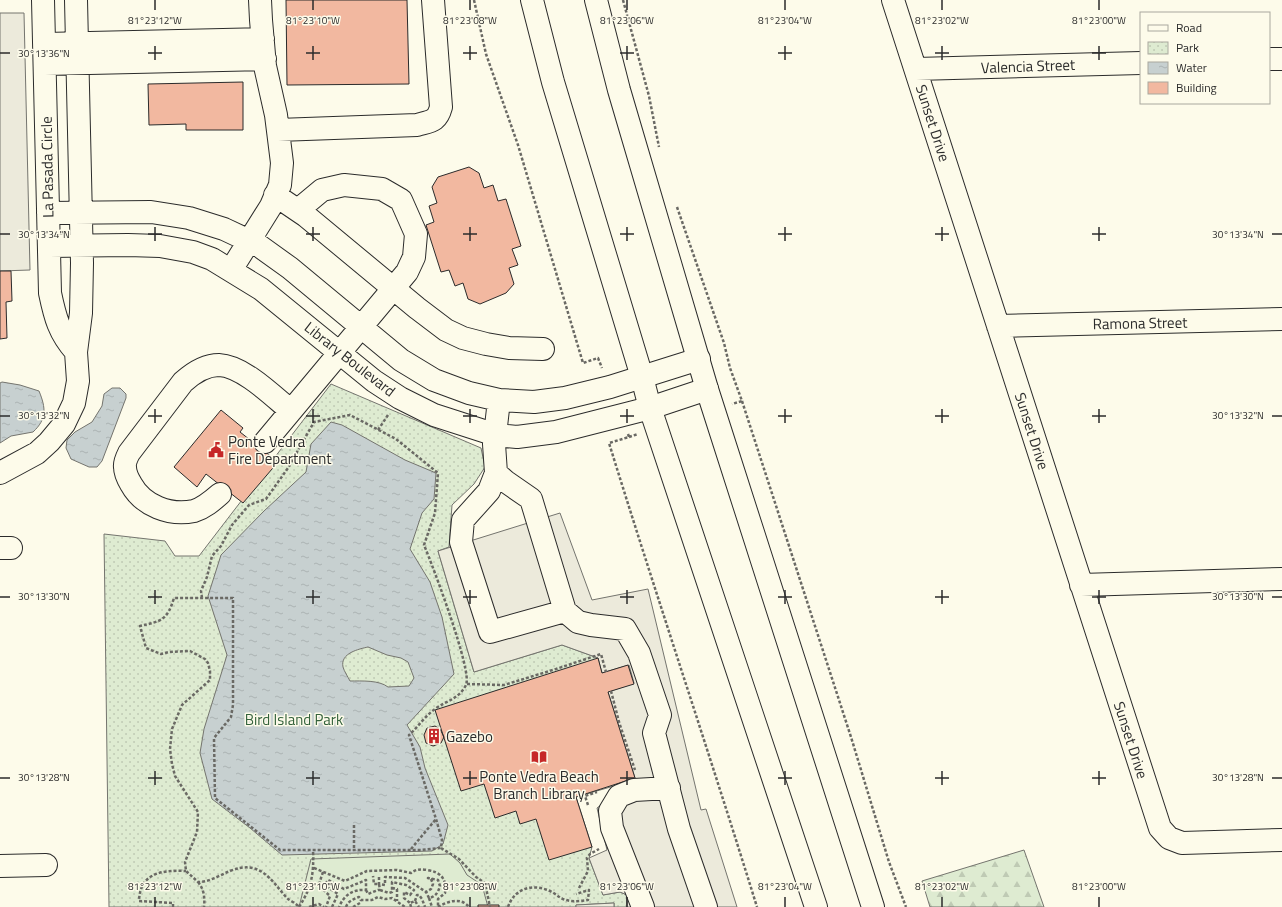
<svg xmlns="http://www.w3.org/2000/svg" width="1282" height="907" viewBox="0 0 1282 907" font-family="'Titillium Web',sans-serif">
<style>
.forest{fill:url(#forest-firs);stroke:#74746e}
.park{fill:url(#park-dots);stroke:#74746e}
.garden{fill:#deebd1;stroke:#74746e}
.parking{fill:#eceadb;stroke:#74746e}
.water{fill:url(#water-ripples);stroke:#74746e;fill-rule:evenodd}
.building{fill:#f2b8a0;stroke:#2b2b2b}
.lines{fill:none;stroke-linecap:round;stroke-linejoin:round}
.minor-casing{stroke:#2b2b2b;stroke-width:24}
.major-casing{stroke:#2b2b2b;stroke-width:24}
.path{stroke:#6a6964;stroke-width:2.5;stroke-dasharray:3 2;stroke-linecap:butt}
.minor{stroke:#fdfbea;stroke-width:22}
.major{stroke:#fdfbea;stroke-width:22}
.ticks{fill:none;stroke:#2b2b2b;stroke-width:1.5}
.labels{text-anchor:middle;dominant-baseline:central;stroke-width:3;stroke-linejoin:round;paint-order:stroke}
.street-label{font-size:15px;fill:#2b2b2b;stroke:#fdfbea}
.poi-label{font-size:15px;fill:#2b2b2b;stroke:#fdfbea;text-anchor:start}
.park-label{font-size:15px;fill:#34623c;stroke:#fdfbea}
.ticks-label{font-size:10px;text-anchor:middle;fill:#2b2b2b;stroke:#fdfbea;stroke-width:3;stroke-linejoin:round;paint-order:stroke}
</style>
<defs>
<pattern id="forest-firs" width="22" height="20" patternUnits="userSpaceOnUse"><rect width="22" height="20" fill="#deebd1"/><path d="M5 1l3.5 6h-7zM16 11l3.5 6h-7z" fill="#bfcab4"/></pattern>
<pattern id="park-dots" width="8" height="8" patternUnits="userSpaceOnUse"><rect width="8" height="8" fill="#deebd1"/><path d="M2 2h.1M6 6h.1" fill="none" stroke="#bfcab4" stroke-width="1.8" stroke-linecap="round"/></pattern>
<pattern id="water-ripples" width="26" height="14" patternUnits="userSpaceOnUse"><rect width="26" height="14" fill="#c7d0d0"/><path d="M2 4q2-2 4 0t4 0M15 11q2-2 4 0t4 0" fill="none" stroke="#abb3b3"/></pattern>
</defs>
<rect width="100%" height="100%" fill="#fdfbea"/>
<!-- forest -->
<path class="forest" d="M1024,850l20,57h-114l-8,-26z"/>
<!-- park -->
<path class="park" d="M331,384l150,64 4,19 -11,17 -22,21 -3,42 -11,4 36,121 88,-27 36,13 30,7 6,19 -23,7 27,88 -62,18 16,50 -3,11 14,37 17,-3 7,3v12h-13v-4l-38,2v2h-467l-5,-373 61,7 10,15h24z"/>
<!-- garden -->
<path class="garden" d="M450,854l10,9 7,12 15,10 6,22h-189l12,-48z"/>
<!-- parking -->
<path class="parking" d="M0,13h24l6,257 -30,1z
M560,513l32,87 56,-11 53,221 5,-1 31,98h-110v-12l-7,-3 -17,3 -14,-37 18,-8 -10,-42 38,-30 -27,-86 26,-9 -5,-18 -27,8 -4,-15 -36,-13 -88,27 -36,-121z
M614,903v4h-38v-2z"/>
<!-- water -->
<path class="water" d="M2,382l18,3 19,6c7,17 8,28 -6,41l-22,4 -11,7v-60z
M112,388h8l6,6v4l-24,63 -5,6h-8l-18,-8 -5,-11 1,-8 8,-8 17,-10 10,-16 2,-12z
M331,422l11,3 63,35 31,13 -2,26 -12,14 -12,36 20,33 12,35 12,57 -47,51 13,22 5,21 23,57 -5,19 -11,7 -150,4 -32,-27 -38,-29 -12,-46 4,-24 23,-74 -19,-59 13,-41 43,-44 42,-39 5,-28zM368,647l19,8 14,3 7,4 6,16 -5,8 -21,1c-9,-7 -26,-6 -38,-6 -2,-4 -6,-10 -7,-14 -3,-14 16,-18 25,-20z"/>
<!-- building -->
<path class="building" d="M286,0h121l2,84 -122,1z
M243,82v48h-57v-6l-37,1 -1,-41z
M469,167l10,6 5,15 9,-3 5,16 8,-2 15,47 -9,3 6,16 -9,3 5,16 -8,9 -26,11 -12,-5 -5,-16 -8,3 -6,-16 -8,2 -15,-47 8,-3 -5,-16 8,-3 -5,-16 6,-10z
M0,271h11l1,30 -6,1 1,36 -7,1z
M221,410l22,18 -3,4 38,30 -35,41 -37,-29 -9,13 -23,-20z
M598,658l4,15 26,-8 6,19 -26,8 27,86 -59,19 16,50 -43,13 -13,-41 -16,5 -4,-13 -21,7 -11,-34 -23,7 -26,-81z
M435,726l5,3 4,8 -3,6 -8,3 -7,-3 -2,-8 3,-7z
M478,905h21v2h-21z"/>
<g class="lines">
<defs>
<path id="minor" d="M43,0l7,293c5,24 9,40 26,59
M893,0l267,828 9,10 13,5 100,-3
M45,44l218,-5
M1269,59h13
M45,64l220,-5
M916,69l225,-6
M278,130l139,-5c14,-4 20,-3 24,-18l-8,-107
M275,195l31,21 111,92 29,22 17,8 23,6 23,4 34,1
M48,213l103,-1 38,6 35,11 34,16 32,23 111,92 33,20 35,13 30,7 35,2 31,-4 45,-11 89,-28
M49,246l79,-1 32,1 33,6 19,7 49,30 113,92 26,17 34,17 62,20 21,2 39,-5 94,-24 57,-19
M231,270l40,-64 9,-21 2,-22 -6,-48 -11,-49 -4,-46 -1,-20
M998,326l284,-7
M265,442l142,-170 7,-15 2,-23 -15,-34 -19,-11 -38,-4 -22,5 -24,20
M0,473l37,-20 12,-11 15,-18 10,-21 4,-22 -2,-29 5,-39 1,-50 -6,-263
M496,473l9,8 26,18 34,112 -75,21 -29,-90 2,-22 26,-29 7,-18 -2,-29 5,-44
M220,494c-8,7 -16,14 -26,17 -24,5 -51,-5 -63,-27 -3,-5 -6,-10 -6,-17 -1,-4 2,-10 4,-14l54,-71c10,-9 22,-17 36,-17 24,1 54,31 72,46
M0,548h11
M1081,585l201,-6
M565,611l13,11 13,3 34,4 14,24 21,62 -6,18 25,96 27,78
M0,866l46,-1
M643,907l-31,-79 -2,-17 9,-15 15,-6 35,-2"/>
<path id="major" d="M532,0l21,82 89,295 8,31 166,499
M596,0l23,90 88,299 166,518"/>
</defs>
<!-- minor casing -->
<use href="#minor" class="minor-casing"/>
<!-- major casing -->
<use href="#major" class="major-casing"/>
<!-- path -->
<path class="path" d="M474,0l12,54 32,91 65,218 15,-5 4,10
M623,0l26,96 10,51
M677,207l47,136 6,25 12,33 -10,3
M742,401l109,336 38,125 17,45
M378,430l10,-15
M628,434l1,3 -20,6c48,155 100,309 148,464
M629,437l9,-3
M202,598l-1,-7 6,-14 5,-21 9,-10 11,-21 17,-20 17,-6 22,-31 26,-46 36,-7 46,24 42,34 -3,40 -11,32c8,19 49,127 42,140 -8,15 -19,15 -31,24 -10,7 -17,18 -26,26l27,84 6,21 -1,8 -20,2h-141l-65,-52 -1,-60 17,-21 2,-12v-107h-59c-7,23 -13,23 -34,28l6,22 15,6 8,-2 21,-1 15,8 3,4 2,8v9l-28,25 -10,24 -2,20 2,15 3,12 23,36 -1,20 -12,30 1,9 12,11c12,0 22,-7 32,-11 30,-12 40,8 57,27 3,3 9,5 12,9
M467,684l37,1 52,-16 45,-15 5,18
M611,691l8,31 16,48
M588,805l-3,-9 12,-4
M354,825v25
M441,848l18,11 17,18 9,6 5,24
M411,849l25,-30
M314,868l31,13 22,-10 30,-1 14,3c5,-4 10,-4 16,-3 14,2 20,9 18,23l-7,6v8
M323,872l-3,9 -1,5 11,10 -4,11
M379,877v7l6,1v-8l20,1 21,14 5,-3 2,-5 -2,-5 -3,-1 10,2 2,6c-2,7 -5,11 -11,12l-3,-6
M198,882c6,7 7,16 6,25
M392,888l5,1v12
M579,888l9,-17 -1,-13 3,-4 9,-5
M366,890l2,4 10,-4h2l-1,-6h-5l-1,-8
M380,890l9,3 3,-1v-10l14,3 8,5 -4,5 -6,-3v6l6,5
M429,898l3,9
M415,901l2,-6h2l3,4 3,8
M173,907v-4l-34,-2c1,-29 24,-31 47,-30
M299,907c13,-20 15,-34 14,-57
M309,907l10,-3 5,3
M332,907l6,-13 -9,-6 -3,-5 2,-3 16,9 22,-9v10c-13,-1 -22,5 -27,17
M346,907c2,-6 8,-8 13,-10l2,3h11l6,-3 7,2 7,-1 13,9
M353,907l7,-4 1,-3
M411,907l-1,-4 5,-2 4,6
M438,907c10,-6 23,-10 31,0
M508,907c7,-20 26,-24 44,-15 5,3 9,7 14,8 7,2 15,1 22,0l1,-10 -13,4"/>
<!-- minor -->
<use href="#minor" class="minor"/>
<!-- major -->
<use href="#major" class="major"/>
</g>
<!-- ticks -->
<path class="ticks" d="M155,0v10M313,0v10M470,0v10M627,0v10M785,0v10M942,0v10M1099,0v10M155,46v14M313,46v14M470,46v14M627,46v14M785,46v14M942,46v14M1099,46v14M0,53h10M148,53h14M306,53h14M463,53h14M620,53h14M778,53h14M935,53h14M1092,53h14M155,227v14M313,227v14M470,227v14M627,227v14M785,227v14M942,227v14M1099,227v14M0,234h10M148,234h14M306,234h14M463,234h14M620,234h14M778,234h14M935,234h14M1092,234h14M1272,234h10M155,409v14M313,409v14M470,409v14M627,409v14M785,409v14M942,409v14M1099,409v14M0,416h10M148,416h14M306,416h14M463,416h14M620,416h14M778,416h14M935,416h14M1092,416h14M1272,416h10M155,590v14M313,590v14M470,590v14M627,590v14M785,590v14M942,590v14M1099,590v14M0,597h10M148,597h14M306,597h14M463,597h14M620,597h14M778,597h14M935,597h14M1092,597h14M1272,597h10M155,771v14M313,771v14M470,771v14M627,771v14M785,771v14M942,771v14M1099,771v14M0,778h10M148,778h14M306,778h14M463,778h14M620,778h14M778,778h14M935,778h14M1092,778h14M1272,778h10M155,897v10M313,897v10M470,897v10M627,897v10M785,897v10M942,897v10M1099,897v10"/>
<!-- icons -->
<defs>
<symbol id="civic-bare" viewBox="-9 -9 18 18"><path d="M-.6-6.5H3V-4.5H.6V-3L4-1V1h2V6H-6V1h2V-1L-.6-3ZM-1.2 2.5V6h2.4V2.5Z" fill="#c62828" stroke="#fdfbea" stroke-width="2.5" paint-order="stroke"/></symbol>
<symbol id="building-bare" viewBox="-9 -9 18 18"><path d="M-4-6H4V6H1V3H-1V6H-4ZM-2.5-4.3h1.7v1.8h-1.7ZM.8-4.3h1.7v1.8H.8ZM-2.5-1h1.7V.8h-1.7ZM.8-1h1.7V.8H.8Z" fill="#c62828" stroke="#fdfbea" stroke-width="2.5" paint-order="stroke"/></symbol>
<symbol id="library-bare" viewBox="-9 -9 18 18"><path d="M-6-4Q-3-5.5-.7-3.5V5Q-3 3-6 4ZM6-4Q3-5.5 .7-3.5V5Q3 3 6 4Z" fill="#c62828" stroke="#fdfbea" stroke-width="2.5" paint-order="stroke"/></symbol>
</defs>
<g fill-rule="evenodd">
<use href="#civic-bare" x="205" y="439" width="22" height="22"/>
<use href="#building-bare" x="423" y="725" width="22" height="22"/>
<use href="#library-bare" x="528" y="746" width="22" height="22"/>
</g>
<g class="labels">
<!-- street labels -->
<g class="street-label">
<text transform="translate(1028 66) rotate(-2)">Valencia Street</text>
<text transform="translate(933 123) rotate(72)">Sunset Drive</text>
<text transform="translate(47 167) rotate(-91)">La Pasada Circle</text>
<text transform="translate(1140 323) rotate(-1)">Ramona Street</text>
<text transform="translate(350 359) rotate(38)">Library Boulevard</text>
<text transform="translate(1032 431) rotate(72)">Sunset Drive</text>
<text transform="translate(1131 740) rotate(72)">Sunset Drive</text>
</g>
<!-- poi labels -->
<g class="poi-label">
<text x="228" y="441">Ponte Vedra<tspan x="228" dy="17">Fire Department</tspan></text>
<text x="446" y="736">Gazebo</text>
<text x="539" y="776" text-anchor="middle">Ponte Vedra Beach<tspan x="539" dy="17">Branch Library</tspan></text>
</g>
<!-- park labels -->
<g class="park-label">
<text x="294" y="719">Bird Island Park</text>
</g>
</g>
<g class="ticks-label">
<text x="155" y="24">81°23'12"W</text>
<text x="313" y="24">81°23'10"W</text>
<text x="470" y="24">81°23'08"W</text>
<text x="627" y="24">81°23'06"W</text>
<text x="785" y="24">81°23'04"W</text>
<text x="942" y="24">81°23'02"W</text>
<text x="1099" y="24">81°23'00"W</text>
<text x="44" y="57">30°13'36"N</text>
<text x="44" y="238">30°13'34"N</text>
<text x="1238" y="238">30°13'34"N</text>
<text x="44" y="419">30°13'32"N</text>
<text x="1238" y="419">30°13'32"N</text>
<text x="44" y="600">30°13'30"N</text>
<text x="1238" y="600">30°13'30"N</text>
<text x="44" y="781">30°13'28"N</text>
<text x="1238" y="781">30°13'28"N</text>
<text x="155" y="890">81°23'12"W</text>
<text x="313" y="890">81°23'10"W</text>
<text x="470" y="890">81°23'08"W</text>
<text x="627" y="890">81°23'06"W</text>
<text x="785" y="890">81°23'04"W</text>
<text x="942" y="890">81°23'02"W</text>
<text x="1099" y="890">81°23'00"W</text>
</g>
<!-- legend -->
<rect x="1140" y="12" width="130" height="92" fill="#fdfbea" stroke="#a9a89e"/>
<rect x="1148" y="25" width="20" height="6" fill="#fdfbea" stroke="#a9a89e"/>
<text x="1176" y="32" font-size="12" fill="#2b2b2b">Road</text>
<rect x="1148" y="42" width="20" height="12" fill="url(#park-dots)" stroke="#a9a89e"/>
<text x="1176" y="52" font-size="12" fill="#2b2b2b">Park</text>
<rect x="1148" y="62" width="20" height="12" fill="url(#water-ripples)" stroke="#a9a89e"/>
<text x="1176" y="72" font-size="12" fill="#2b2b2b">Water</text>
<rect x="1148" y="82" width="20" height="12" fill="#f2b8a0" stroke="#a9a89e"/>
<text x="1176" y="92" font-size="12" fill="#2b2b2b">Building</text>
</svg>
